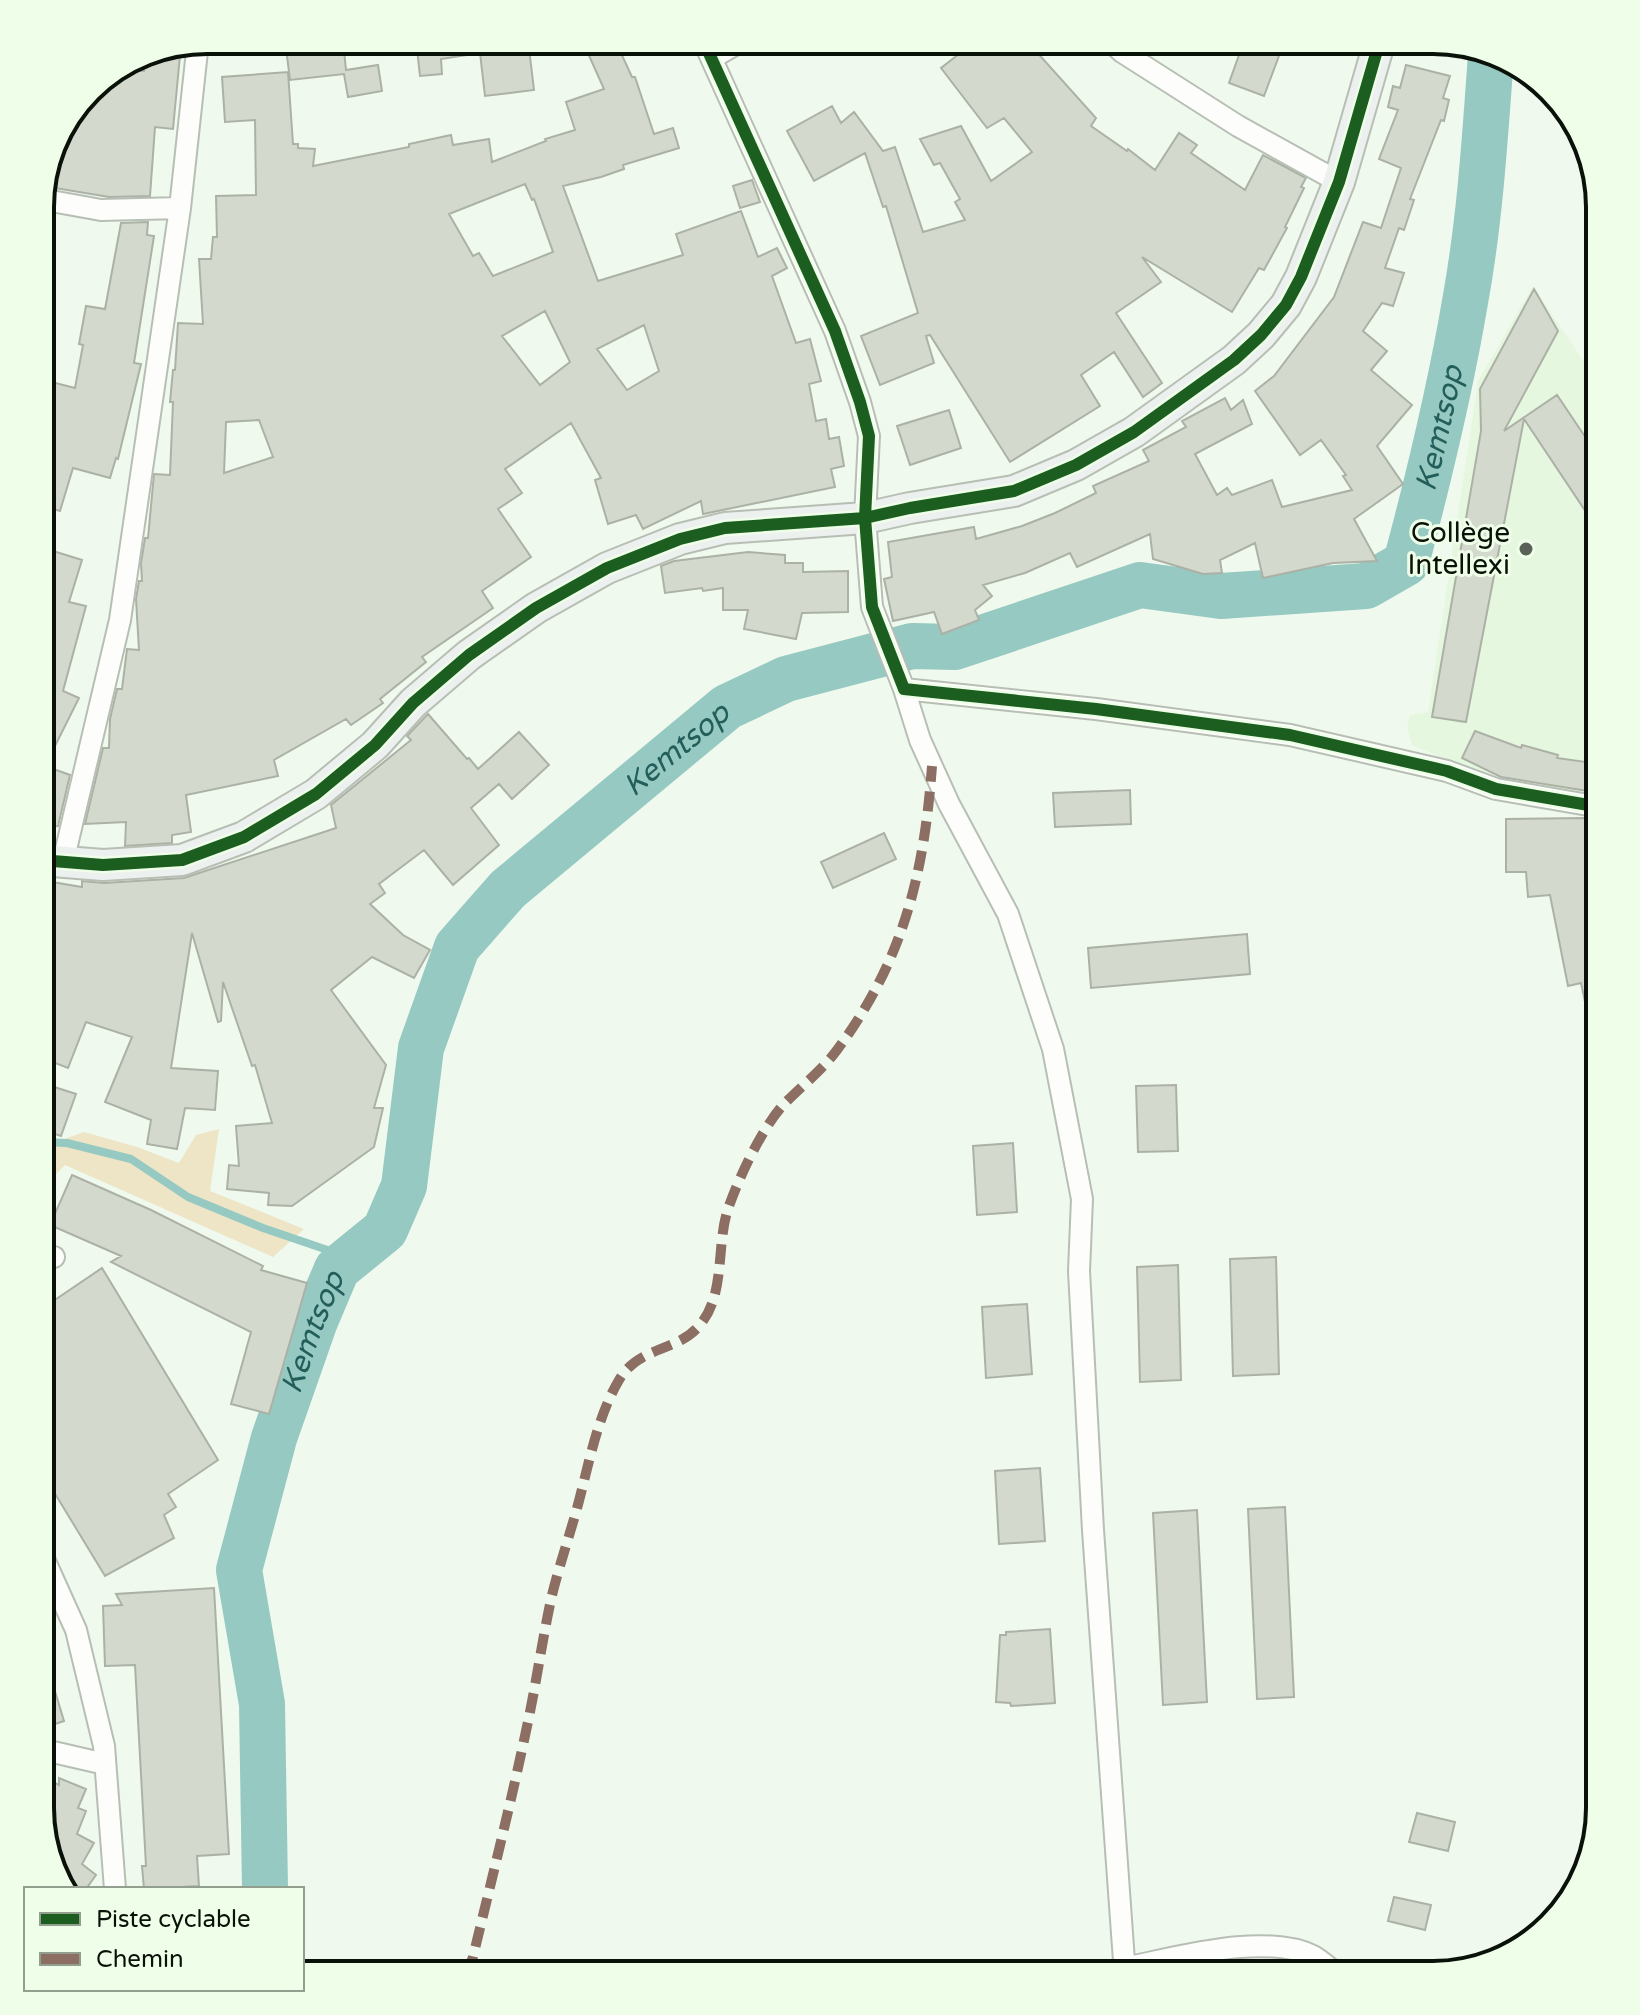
<svg xmlns="http://www.w3.org/2000/svg" width="1640" height="2015" viewBox="0 0 1640 2015" font-family="'Varela Round',sans-serif">
<style>
.built{fill:#e6f7df}
.green{fill:#ede5c6}
.lines{fill:none;stroke-linecap:round;stroke-linejoin:round}
.stream{stroke:#95c9c2;stroke-width:8}
.river{stroke:#95c9c2;stroke-width:46}
.building{fill:#d4d9ce;stroke:#acb1a6;stroke-width:2;fill-rule:evenodd}
.street-casing{stroke:#b7bfb4;stroke-width:24}
.secondary-casing{stroke:#b7bfb4;stroke-width:34}
.street{stroke:#fdfefc;stroke-width:20}
.secondary{stroke:#ecf0ee;stroke-width:30}
.quiet{stroke:#8d6e63;stroke-width:10;stroke-dasharray:20 10;stroke-linecap:butt}
.cycleway-casing{stroke:#eefee8;stroke-width:17}
.cycleway{stroke:#1b5e20;stroke-width:12}
.poi-dot{fill:#5a6258;stroke:#eefee8;stroke-width:3}
.labels{text-anchor:middle;dominant-baseline:central;stroke-width:6;stroke-linejoin:round;paint-order:stroke}
.poi-label{font-size:28px;fill:#0a1108;stroke:#eefee8;text-anchor:end}
.water-label{font-size:30px;font-style:italic;fill:#245e5b;stroke:#eefee8}
.rim{fill:none;stroke:#0a1108;stroke-width:4}
</style>
<rect width="100%" height="100%" fill="#f0f9ed"/>
<!-- built -->
<path class="built" d="M1533,286l67,99v409l-93,-9 -95,-40 -5,-17 3,-13 18,-3 50,-331z"/>
<!-- green -->
<path class="green" d="M219,1129l-9,62 94,38 -31,28 -208,-92 -25,26v-58l19,8 25,-9 53,15 42,16 17,-28z"/>
<g class="lines">
<!-- stream -->
<path class="stream" d="M40,1142l27,1 64,16 57,38 75,31 88,30"/>
<!-- river -->
<path class="river" id="s1" d="M265,1889l-3,-185 -23,-134 35,-132 41,-117 22,-52 48,-39 19,-44 17,-138 36,-101 51,-58 219,-182 59,-28 126,-33 43,1 185,-62 81,11 145,-10 40,-23c23,-86 44,-173 59,-261 15,-82 20,-165 26,-247"/>
</g>
<!-- building -->
<path class="building" d="M285,40h58l3,30 32,-5 4,26 -34,6 -4,-23 -54,6z
M416,40h112l6,50 -49,6 -5,-43 -39,6 1,15 -22,2z
M582,40h33l17,37h3l19,57 19,-6 6,20 -56,17 1,4 -23,8 -38,9 35,95 85,-26 -7,-21 65,-23 17,46 19,-9 10,20 -15,8 24,67 14,-4 11,42 -12,3 7,37 10,-2 3,20 10,-2 5,29 -13,3 4,18 -132,27 -2,-13 -58,28 -7,-14 -28,9 -13,-44 6,-2 -30,-55 -66,46 17,24 -24,16 33,48 -49,34 11,17 -71,49 4,5 -46,37 3,4 -32,22 -5,-6 -72,41 4,16 -92,19 5,37 -19,3v8l-47,3 1,-24 -41,2 18,-76h6l1,-29 7,-30h5l5,-40 12,1 -3,-51 3,-18h3l-1,-18 4,-25h3l6,-64 16,1 3,-73h-3l3,-32h2l3,-47 25,1 -4,-65h12l2,-22h4l-1,-41 40,-1 -1,-75 -30,2 -3,-45 66,-5 5,72h5v4l17,1 -2,17 96,-19v-3l42,-9 2,10 36,-6 3,23 54,-21 -1,-2 30,-9 -9,-28 38,-13zM525,184l7,16 2,-1 19,53 -60,24 -14,-23 -6,3 -24,-42zM545,311l25,51 -30,23 -38,-49zM644,325l15,46 -32,19 -30,-41zM259,420l14,37 -49,16 2,-51z
M977,40h49l70,78 -5,8 36,25 1,-2 27,21 24,-37 18,12 -6,8 54,37 18,-35 43,23 -5,9 3,1 -19,39 2,1 -23,42 -5,-2 -27,44 -90,-55 19,25 -45,31 46,70 -19,14 -29,-45 -33,23 19,31 -90,56 -80,-127 -4,1 8,27 -54,22 -19,-49 57,-23 -32,-107 -3,1 -18,-54 -51,28 -27,-50 45,-25 9,17 13,-11 29,39 12,-4 28,85 42,-12 -10,-18 5,-3 -20,-36 -6,2 -14,-26 41,-13 30,55 41,-29 -28,-34 -17,10 -46,-60z
M1244,41l36,12 -16,43 -35,-13z
M181,45l-8,84 -18,-2 -5,69 -41,1 -66,-11 9,-32 11,3 9,-44 25,-31 21,-13 26,2 2,-19z
M1406,65l44,11 -7,22 6,2 -5,21 -3,-1 -31,79 4,1 -10,30 -5,-2 -14,40 19,5 -11,33 -11,-3 -19,28 24,20 -16,19 41,35 -35,41 26,38 -49,35 23,42 -44,2 -70,15 -8,-35 -35,17 2,13 -19,1 -50,-15 -3,-25 -73,33 -7,-14 -45,20 -42,12 9,11 -17,14 4,10 -37,14 -8,-22 -41,9 -9,-42 8,-2 -4,-35 86,-15 2,12 46,-13 33,-13 41,-20 -3,-7 56,-25 -6,-11 43,-23 -4,-6 43,-23 6,12 12,-10 9,24 -57,30 22,41 10,-7 5,7 40,-15 10,27 70,-17 -9,-14 3,-1 -25,-35 -21,15 -45,-64 19,-15 60,-79 29,-75 18,6 20,-60 -22,-9 19,-49 -10,-3 5,-21 7,2z
M752,180l8,22 -20,6 -7,-22z
M148,222l-1,13 7,1 -20,127 7,1 -23,95 -2,-1 -6,20 -37,-10 -13,43 -20,-6v-126l35,9 8,-43 -4,-1 7,-38 19,3 16,-86z
M1534,289l24,42 -54,100 53,-36 43,64v74l-76,-114 -58,303 -34,-5 49,-286 -1,-42z
M949,410l12,38 -51,17 -13,-39z
M53,551l29,9 -13,42 17,4 -23,85 16,7 -34,68 25,9 -12,51 -18,1v-236z
M748,552l37,3v8h18v9l45,-1v41l-46,1 -6,26 -52,-10 4,-19h-25v-22l-20,3 -1,-3 -37,5 -4,-27 13,-5z
M428,714l39,45 2,-1 9,11 41,-37 30,33 -37,34 -13,-15 -28,24 28,37 -46,40 -29,-35 -45,34 6,9 -15,11 33,31 27,15 -16,28 -42,-21 -41,33 55,75 -12,43h9l-9,39 -82,59 -24,-1 1,-12 -42,-4 2,-24 10,1 -3,-40 36,-3 -17,-58 -3,1 -29,-84 -2,39 -3,1 -26,-89 -21,135 47,3 -3,39 -30,-2 -8,41 -30,-5 4,-24 -46,-18 27,-65 -46,-15 -18,46 -28,-11v-177l42,7v-6l22,2 80,-5 152,-50 -5,-23 80,-65 -4,-4z
M1475,731l46,17 1,-3 36,10 -1,3 43,6v29l-99,-16 -39,-19z
M1130,790l1,34 -76,3 -2,-34z
M1588,818l6,1 2,53 4,-1v158l-9,1 -10,-47 -13,3 -18,-91 -22,2 -2,-25h-20v-53z
M884,833l12,26 -63,29 -12,-26z
M1247,934l3,40 -159,14 -3,-40z
M48,1085l28,9 -15,42 -21,-7v-20z
M1176,1085l2,66 -40,1 -2,-66z
M1013,1143l4,69 -40,3 -4,-69z
M72,1175l79,35 112,56 -2,4 46,13 -38,131 -38,-10 20,-72 -140,-70 10,-6 -71,-31z
M1276,1257l3,117 -46,2 -3,-117z
M1178,1265l3,115 -41,2 -3,-115z
M102,1268l116,192 -50,34 8,13 -12,8 10,23 -69,38 -65,-107v-159z
M1027,1304l5,70 -46,4 -4,-71z
M1040,1468l5,73 -46,3 -4,-73z
M1285,1507l9,190 -37,2 -9,-190z
M1197,1510l10,192 -44,3 -10,-192z
M214,1588l15,266 -32,2 2,30 -55,3 -2,-23h4l-11,-201 -30,1 -2,-60 19,-1 -6,-11z
M1050,1629l5,74 -44,3 -1,-3 -14,-1 4,-67h6v-3z
M40,1658h5l19,63 -24,8z
M40,1775l19,10v-7l27,11 -8,19 8,3 -9,23 17,9 -12,21 14,11 -10,14h-21l-25,-81z
M1417,1813l38,9 -7,29 -39,-9z
M1394,1897l37,8 -6,25 -37,-9z"/>
<g class="lines">
<defs>
<path id="street" d="M703,40l132,291 25,71 9,34 -4,82 7,89 32,82 192,20 194,26 157,36 49,18 104,18
M1109,40l13,12 116,74 101,56
M712,58l31,-18
M40,199l61,11 79,-2
M904,689l16,51 29,64 59,110 45,135 29,150 -3,72 14,259 32,445
M63,862l57,-242 60,-412 18,-166
M40,1261l14,-4
M40,1550l36,80 28,116 11,143
M40,1749l65,15
M1124,1968c52,-10 141,-36 189,-12 9,5 17,13 25,19"/>
<path id="secondary" d="M40,860l63,5 79,-5 62,-23 72,-43 59,-49 38,-42 56,-48 67,-47 71,-40 73,-29 45,-11 140,-10 45,-10 104,-17 62,-26 58,-33 100,-72 27,-25 25,-30 15,-28 38,-95 41,-142"/>
</defs>
<!-- street casing -->
<use href="#street" class="street-casing"/>
<!-- secondary casing -->
<use href="#secondary" class="secondary-casing"/>
<!-- street -->
<use href="#street" class="street"/>
<!-- secondary -->
<use href="#secondary" class="secondary"/>
<!-- quiet -->
<path class="quiet" d="M466,1975l7,-18c18,-75 37,-150 53,-226 10,-45 16,-91 26,-136 7,-28 16,-55 24,-83 12,-43 20,-93 43,-132 20,-34 58,-28 80,-54 28,-32 16,-82 30,-120 11,-31 35,-82 57,-104 18,-18 36,-32 51,-52 66,-89 87,-175 95,-284"/>
<defs>
<path id="cycleway" d="M703,40l132,291 25,71 9,34 -4,82 7,89 32,82 192,20 194,26 157,36 49,18 104,18
M40,860l63,5 79,-5 62,-23 72,-43 59,-49 38,-42 56,-48 67,-47 71,-40 73,-29 45,-11 140,-10 45,-10 104,-17 62,-26 58,-33 100,-72 27,-25 25,-30 15,-28 38,-95 41,-142"/>
</defs>
<!-- cycleway casing -->
<use href="#cycleway" class="cycleway-casing"/>
<!-- cycleway -->
<use href="#cycleway" class="cycleway"/>
</g>
<!-- markers -->
<circle class="poi-dot" cx="1526" cy="549" r="8"/>
<g class="labels">
<!-- poi labels -->
<g class="poi-label">
<text x="1510" y="533">Collège<tspan x="1510" dy="32">Intellexi</tspan></text>
</g>
<!-- water labels -->
<g class="water-label">
<text stroke="none"><textPath href="#s1" startOffset="2202">Kemtsop</textPath></text>
<text stroke="none"><textPath href="#s1" startOffset="1290">Kemtsop</textPath></text>
<text stroke="none"><textPath href="#s1" startOffset="570">Kemtsop</textPath></text>
</g>
</g>
<!-- crop -->
<path d="M0 0H1640V2015H0ZM207 54H1433A153 153 0 0 1 1586 207V1808A153 153 0 0 1 1433 1961H207A153 153 0 0 1 54 1808V207A153 153 0 0 1 207 54Z" fill="#eefee8" fill-rule="evenodd"/>
<path class="rim" d="M207 54H1433A153 153 0 0 1 1586 207V1808A153 153 0 0 1 1433 1961H207A153 153 0 0 1 54 1808V207A153 153 0 0 1 207 54Z"/>
<!-- legend -->
<rect x="24" y="1887" width="280" height="104" fill="#eefee8" stroke="#939f8e" stroke-width="2"/>
<rect x="40" y="1913" width="40" height="12" fill="#1b5e20" stroke="#939f8e" stroke-width="2"/>
<text x="96" y="1927" font-size="24" fill="#0a1108">Piste cyclable</text>
<rect x="40" y="1953" width="40" height="12" fill="#8d6e63" stroke="#939f8e" stroke-width="2"/>
<text x="96" y="1967" font-size="24" fill="#0a1108">Chemin</text>
</svg>
